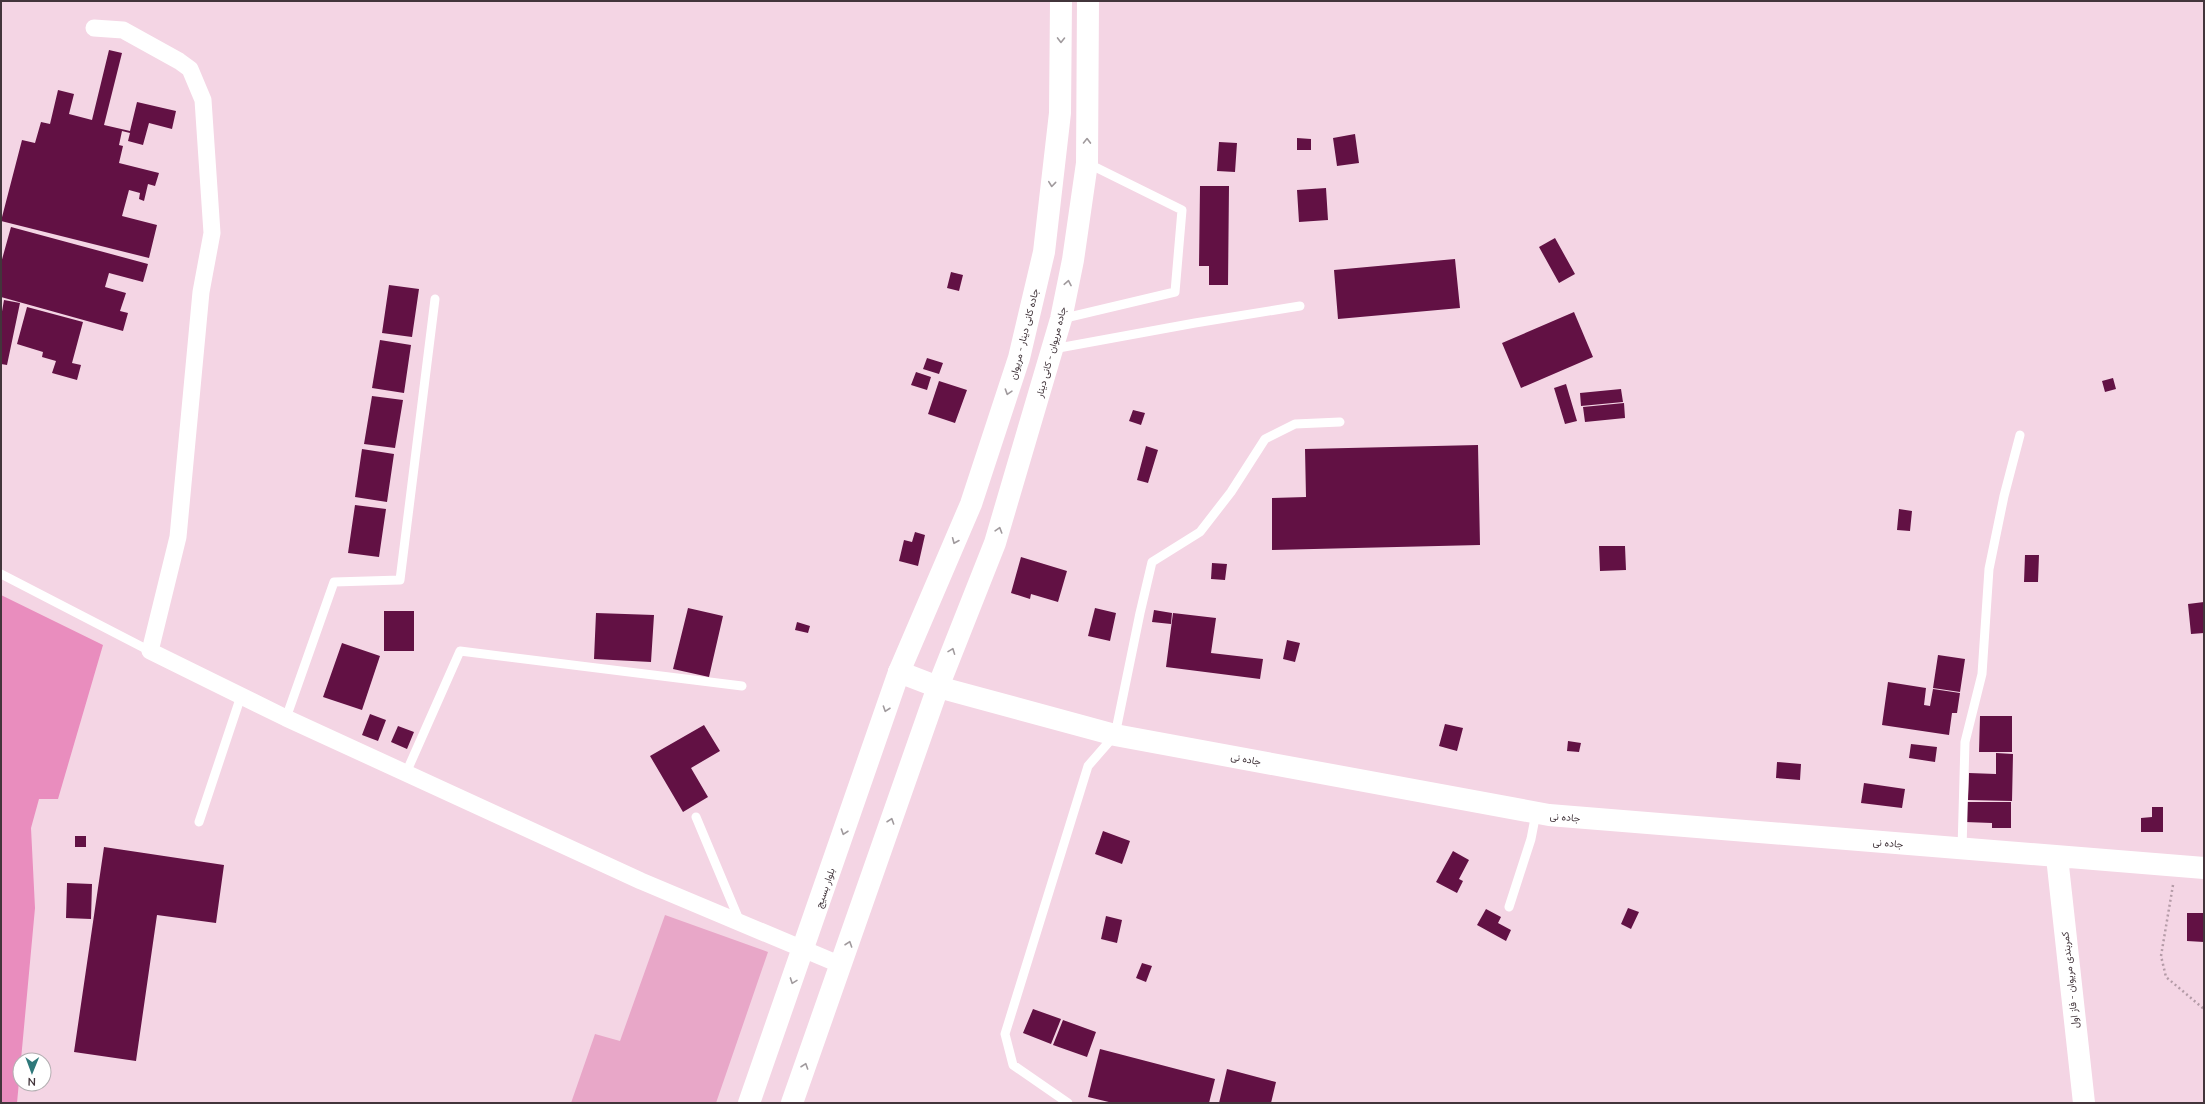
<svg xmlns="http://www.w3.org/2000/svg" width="2205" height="1104" viewBox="0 0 2205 1104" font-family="Mulish,Vazirmatn,sans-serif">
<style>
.green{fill:#e8a7c8}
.forest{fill:#e98dbe}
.building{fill:#621144}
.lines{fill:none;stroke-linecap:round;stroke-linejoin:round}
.path{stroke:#b49ba7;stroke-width:2.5;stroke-dasharray:2 3;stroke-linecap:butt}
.lane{stroke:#fff;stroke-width:9}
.street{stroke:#fff;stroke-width:17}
.secondary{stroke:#fff;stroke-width:22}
.primary{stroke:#fff;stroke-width:22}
.highway{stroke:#fff;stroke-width:22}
.oneway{stroke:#a09a9d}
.labels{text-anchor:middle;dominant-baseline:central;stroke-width:4;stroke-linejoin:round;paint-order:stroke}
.street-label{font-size:10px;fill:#42353b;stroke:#fff}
</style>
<rect width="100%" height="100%" fill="#f4d5e4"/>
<!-- green -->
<path class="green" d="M665,915l103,37 -52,151h-145l24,-69 25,7z"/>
<!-- forest -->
<path class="forest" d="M1,595l102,50 -45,154h-19l-8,29 4,80 -18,195h-16z"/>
<!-- building -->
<path class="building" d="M109,50l13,3 -18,72 26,6 7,-29 39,9 -4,18 -23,-6 -6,22 -15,-4 2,-8 -8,-2 -3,14 4,1 -4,17 40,10 -4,13 -7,-2 -4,17 -5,-2 1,-6 -11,-3 -7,26 35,9 -8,33 -148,-37 21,-81 13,3 6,-21 9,2 8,-34 16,4 -5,20 23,6z
M1355,134l4,29 -22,3 -4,-28z
M1297,138l14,1v11h-14z
M1219,142l18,1 -2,29 -18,-1z
M1200,186h29l-1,99h-19v-19h-10z
M1326,188l2,32 -29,2 -2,-32z
M11,227l137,37 -5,18 -34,-9 -4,14 21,6 -6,18 8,2 -5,18 -122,-34v-34z
M1555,238l20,36 -16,9 -20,-36z
M1455,259l5,49 -122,11 -4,-49z
M951,272l12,3 -4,16 -12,-3z
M389,285l30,4 -7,48 -30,-4z
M4,300l16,3 -13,62 -6,-1v-47z
M27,307l56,15 -11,41 9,2 -4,15 -25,-7 4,-12 -14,-4 1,-5 -26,-8z
M1574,312l19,45 -72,31 -19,-45z
M380,340l31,5 -7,48 -32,-5z
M927,358l16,5 -4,11 -16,-5z
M916,372l15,5 -4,13 -16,-5z
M2113,378l3,11 -11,3 -3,-11z
M939,381l28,9 -12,33 -27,-9z
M1566,384l11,37 -12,3 -11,-36z
M1621,389l2,13 -42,4 -1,-13z
M372,396l31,4 -8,48 -31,-4z
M1624,403l1,15 -40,4 -2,-15z
M1133,410l12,3 -4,12 -12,-4z
M1478,445l2,100 -208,5v-52l34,-1 -1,-48z
M1146,446l12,4 -10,33 -11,-3z
M362,449l32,5 -7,48 -32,-5z
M355,505l31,4 -7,48 -31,-4z
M1899,509l13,2 -2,20 -13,-1z
M915,532l10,3 -7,31 -19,-5 5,-21 8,2z
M1599,546h26l1,24 -26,1z
M2025,555h14l-1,27h-14z
M1021,557l46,14 -9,31 -27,-8 -1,5 -19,-6z
M1212,563l15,1 -2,16 -14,-1z
M2204,602v31l-13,1 -3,-30z
M688,608l35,8 -14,61 -36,-8z
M1095,608l21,5 -6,28 -22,-5z
M1154,610l18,3 -1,11 -19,-2z
M384,611h30v40h-30z
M596,613l58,2 -3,47 -57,-3z
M1173,613l43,5 -5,35 52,6 -3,20 -94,-12z
M797,622l13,4 -2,7 -13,-3z
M1287,640l13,3 -5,19 -12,-3z
M342,643l38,13 -18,54 -39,-13z
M1938,655l27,4 -5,33 -27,-4z
M1888,682l38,6 -2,17 6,1 3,-17 27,4 -3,20h-5l-3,22 -67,-10z
M370,714l16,6 -8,21 -16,-6z
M1980,716h32v36h-33z
M1445,724l18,4 -6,23 -18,-5z
M704,725l16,26 -29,17 17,29 -25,15 -33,-56z
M398,726l16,6 -7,17 -16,-7z
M1568,741l13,2 -2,9 -12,-1z
M1911,744l26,3 -2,15 -26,-4z
M1996,753l17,1 -1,47 -44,-1 1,-27 27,1z
M1777,762l24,2 -1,16 -24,-2z
M1864,783l41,6 -3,19 -41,-5z
M1966,802h45v26h-19v-5l-27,-1z
M2152,807h11v25h-22v-14l11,-1z
M1103,831l27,10 -8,23 -27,-10z
M75,836h11v11h-11z
M104,847l120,18 -8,58 -59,-8 -21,146 -62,-9z
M1453,851l16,9 -10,19 4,2 -6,12 -21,-11z
M67,883l25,1 -1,35 -25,-1z
M1628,908l11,4 -8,17 -10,-5z
M1486,909l15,8 -3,6 13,7 -5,11 -29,-16z
M2187,913h17v29l-17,-1z
M1106,916l16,4 -5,23 -16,-4z
M1142,963l10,3 -6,16 -10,-4z
M1033,1009l28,10 -10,25 -28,-11z
M1063,1020l33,12 -9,25 -34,-12z
M1100,1049l115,30 -6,24h-96l-25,-6z
M1227,1069l49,13 -5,21h-52z"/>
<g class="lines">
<!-- path -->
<path class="path" d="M2173,885l-12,71 5,21 38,32"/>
<!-- lane -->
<path class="lane" d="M1061,319l114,-27 7,-82 -95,-47
M1053,349l142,-26 105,-17
M1,574l149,77
M286,718l48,-136 66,-2 35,-281
M406,773l54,-122 282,35
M696,817l44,105
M199,822l42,-126
M1962,849l3,-107 17,-68 7,-105 15,-73 16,-61
M1509,907l22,-68 5,-26
M1068,1103l-55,-38 -8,-31 83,-268 27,-31 25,-122 12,-51 48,-30 31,-40 34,-53 30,-15 45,-2"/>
<!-- street -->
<path class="street" d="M94,28l29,2 56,31 11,8 13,31 9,133 -11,59 -23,245 -28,114 136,67 355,163 200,84"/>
<!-- secondary -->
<path class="secondary" d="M899,672l39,15 177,48 434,80 655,53
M2057,857l27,246"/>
<!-- primary -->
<path class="primary" d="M749,1103l150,-431
M792,1103l146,-416"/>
<!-- highway -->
<path class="highway" d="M899,672l72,-168 48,-146 25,-106 16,-139 1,-112
M938,687l57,-144 66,-224 12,-59 14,-97 1,-162"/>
</g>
<!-- one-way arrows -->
<defs><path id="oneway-chevron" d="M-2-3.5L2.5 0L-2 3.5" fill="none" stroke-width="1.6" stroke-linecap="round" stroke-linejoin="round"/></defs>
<g class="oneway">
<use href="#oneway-chevron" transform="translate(1061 40) rotate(91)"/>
<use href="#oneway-chevron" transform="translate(1087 141) rotate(-89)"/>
<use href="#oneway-chevron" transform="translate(1052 184) rotate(96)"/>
<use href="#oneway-chevron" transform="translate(1068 283) rotate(-79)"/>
<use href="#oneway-chevron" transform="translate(1008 392) rotate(108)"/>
<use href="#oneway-chevron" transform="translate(999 530) rotate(-73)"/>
<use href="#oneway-chevron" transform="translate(955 541) rotate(113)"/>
<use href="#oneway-chevron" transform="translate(952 651) rotate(-69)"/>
<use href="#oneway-chevron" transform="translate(886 709) rotate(109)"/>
<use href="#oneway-chevron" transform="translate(891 821) rotate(-71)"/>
<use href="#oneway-chevron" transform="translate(844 832) rotate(109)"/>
<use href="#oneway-chevron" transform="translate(849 944) rotate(-71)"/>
<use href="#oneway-chevron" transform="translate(793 981) rotate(110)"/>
<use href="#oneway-chevron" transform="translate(805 1066) rotate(-71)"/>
</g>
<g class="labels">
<!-- street labels -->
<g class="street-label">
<text transform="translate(1024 334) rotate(-76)">جاده کانی دینار - مریوان</text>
<text transform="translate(1051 352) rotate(-75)">جاده مریوان - کانی دینار</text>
<text transform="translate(1246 759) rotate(11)">جاده نی</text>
<text transform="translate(1565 817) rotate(5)">جاده نی</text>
<text transform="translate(1888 843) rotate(5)">جاده نی</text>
<text transform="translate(825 888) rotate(-71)">بلوار بسیج</text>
<text transform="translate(2070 980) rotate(-96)">کمربندی مریوان - فاز اول</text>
</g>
</g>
<!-- border -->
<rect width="2205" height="1104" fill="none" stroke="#42353b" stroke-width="4"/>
<!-- north arrow -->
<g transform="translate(32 1072) rotate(181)"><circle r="19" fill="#ffffff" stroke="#b3aeb1"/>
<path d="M0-3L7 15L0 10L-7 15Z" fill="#2e787a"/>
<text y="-6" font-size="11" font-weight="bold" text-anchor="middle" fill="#42353b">N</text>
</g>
</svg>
